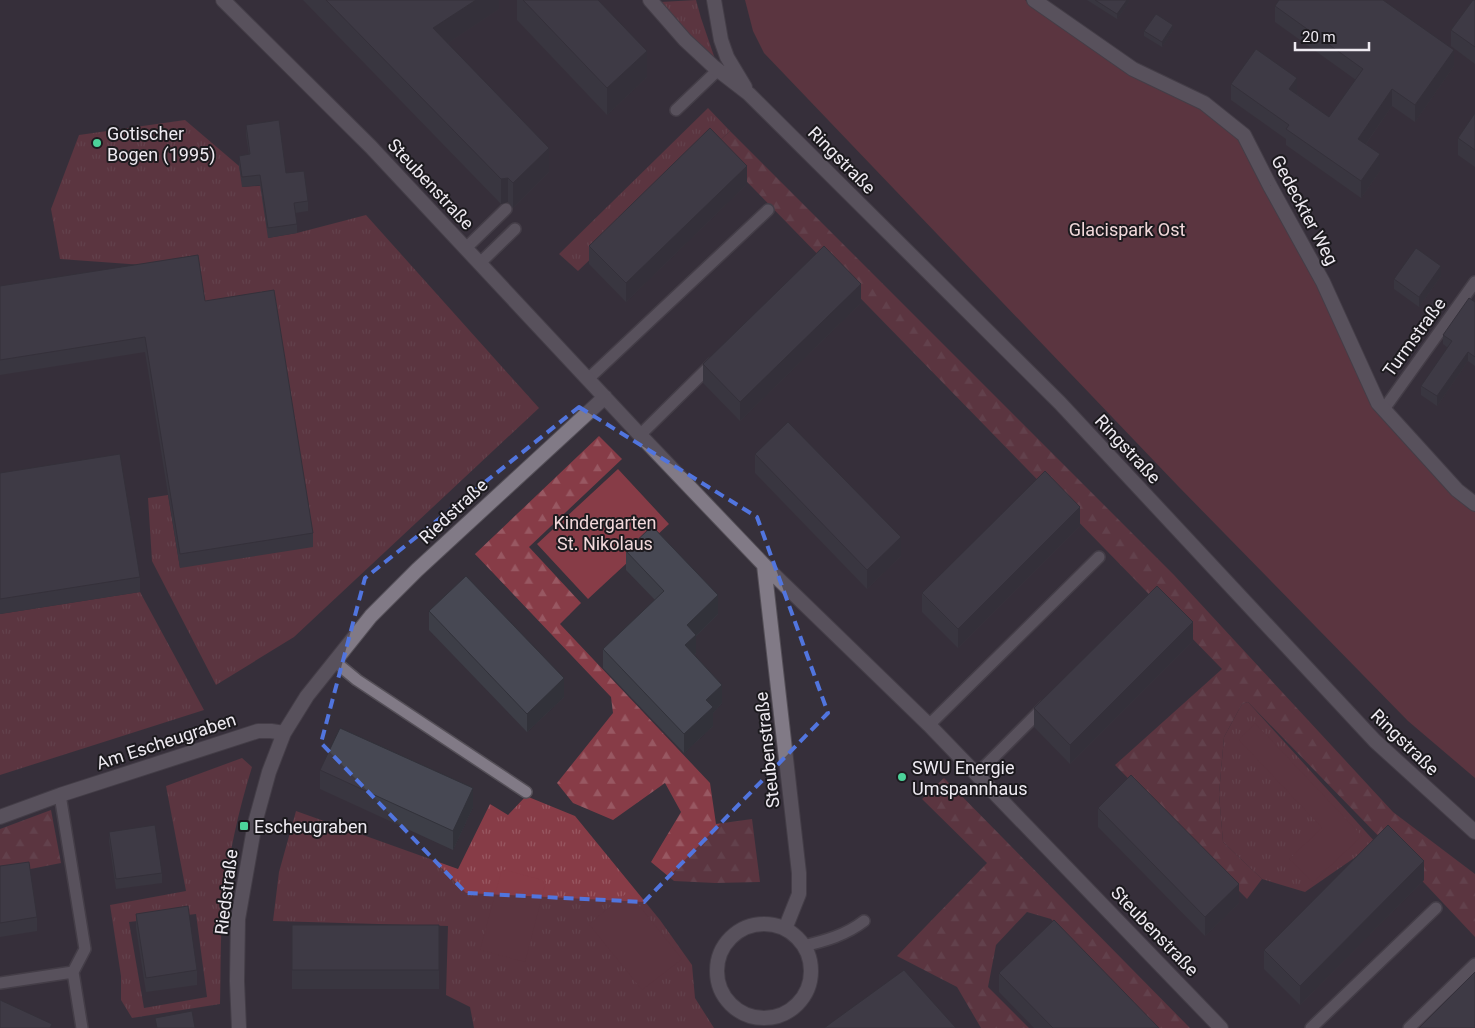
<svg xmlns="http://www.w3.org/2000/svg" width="1475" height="1028" viewBox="0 0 1475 1028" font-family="Roboto,sans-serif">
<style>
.grass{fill:url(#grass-tufts);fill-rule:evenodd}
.forest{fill:url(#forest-firs)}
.park{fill:#873c47}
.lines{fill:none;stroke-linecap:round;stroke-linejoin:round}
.service-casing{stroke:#544f57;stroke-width:14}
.minor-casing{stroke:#544f57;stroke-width:16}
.secondary-casing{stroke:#544f57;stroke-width:16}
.service{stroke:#817a86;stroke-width:11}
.minor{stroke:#817a86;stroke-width:14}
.secondary{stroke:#817a86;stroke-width:14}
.wall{fill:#3d3e47}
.shaded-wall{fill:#32323a}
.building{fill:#474853;stroke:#32323a}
.marked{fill:none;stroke:#5175de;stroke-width:4;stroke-dasharray:10 6;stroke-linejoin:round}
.poi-dot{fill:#4cd39a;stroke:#1c1a1e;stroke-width:2}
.labels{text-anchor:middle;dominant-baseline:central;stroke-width:4;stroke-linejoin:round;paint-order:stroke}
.poi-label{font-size:18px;fill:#eeeaf1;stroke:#1c1a1e;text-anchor:start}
.street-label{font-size:18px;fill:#eeeaf1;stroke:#1c1a1e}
.park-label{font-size:18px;fill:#f1d8da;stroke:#1c1a1e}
</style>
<defs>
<pattern id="grass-tufts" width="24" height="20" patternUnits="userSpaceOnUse" patternTransform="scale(1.25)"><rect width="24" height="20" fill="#873c47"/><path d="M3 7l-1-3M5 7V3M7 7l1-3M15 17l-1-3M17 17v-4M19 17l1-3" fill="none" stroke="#985862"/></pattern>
<pattern id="forest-firs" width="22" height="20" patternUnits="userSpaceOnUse" patternTransform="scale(1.25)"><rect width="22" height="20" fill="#873c47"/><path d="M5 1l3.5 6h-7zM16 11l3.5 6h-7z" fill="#985862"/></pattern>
</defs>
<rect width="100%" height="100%" fill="#36303a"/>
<!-- grass -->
<path class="grass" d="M696,0l5,18 14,41 -24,-21 -31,-36z
M708,108l22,23 -17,16 -4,-1 -131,125 -19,-17z
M185,120l54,46 4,21 28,-2 -3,53 29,-5 69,-18 173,193 -245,229 -78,48 -64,-124 -4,-63 20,-3 12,73 25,-253 -7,-46 -138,-10 -9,-50 28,-74z
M140,592l64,118 -204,65v-161z
M1248,702l128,141 -71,49 -43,-13 -39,-37 -4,-48 5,-57 18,-33z
M242,758l10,9c-14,45 -24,91 -29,138 -3,33 -2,67 -3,99l-88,14 -11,-18v-24l-11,-71 76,-14 -20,-105zM196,914l11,83 -63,11 -15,-86z
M526,796l49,20 85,104 32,45 3,33 19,30h-240l-4,-21 -24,-12 2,-69 -175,-5 6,-49 17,-61 162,58 32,-65 18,11z"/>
<!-- forest -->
<path class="forest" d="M730,131l444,444 219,237 82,62v63l-47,-50 -180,-185 -6,2 -18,33 -5,57 4,48 39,37 -15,20 -132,-134 107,-96 -509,-522z
M599,436l23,23 -93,88 52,56 -21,21 150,159 6,41 36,-5 8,63 -45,1 -41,-2 -23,-19 30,-50 -16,-29 -52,37 -40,-17 -16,-20 56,-70 -2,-16 -136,-143z
M944,778l246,250h-38l-101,-109 -24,-7 -31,33 -8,42 41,41h-48l-24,-41 -60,-31 90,-93 -65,-64z
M51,810l10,53 -61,12v-46z"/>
<!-- park -->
<path class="park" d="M745,0h280l108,74 69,33 39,33 76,143 56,124 86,92 16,13v266l-67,-57 -230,-235 -414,-433 -11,-22z
M618,469l51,55 -81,75 -51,-55z
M1255,723l107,113 -49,46 -24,-23 33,-31 -83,-88z
M502,869l44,12 -21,81 -45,-12z
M628,892l54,67 -40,31 -53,-66z"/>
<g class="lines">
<defs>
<path id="service" d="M676,110l42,-40
M466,248l40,-39
M480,263l35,-34
M588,379l180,-169
M1384,409l91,-127
M640,435l73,-72
M334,661l23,19 169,112
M929,725l170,-168
M977,774l68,-68
M60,795l25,154 -12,23 9,56
M803,946c22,-5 43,-11 61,-25
M0,983l73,-11
M1311,1028l125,-120
M1409,1028l66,-64"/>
<path id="minor" d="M223,0l148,147 269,288 124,130 165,160 292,303
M1034,0l99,69 71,34 40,32 26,51 53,96 55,121 79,87 18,14
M764,565l35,308v21l-14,35
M0,817l60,-22 198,-64h13l13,2
M717 971a47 47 0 1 1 94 0a47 47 0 1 1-94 0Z
M239,1028l-2,-47 1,-62 17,-96 14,-51 15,-39 23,-37 64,-80 46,-46 188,-173"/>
<path id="secondary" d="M650,0l35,40 29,27 35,27 311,309 315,338 100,91
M714,0l7,40 6,17 18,30"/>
</defs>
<!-- service casing -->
<use href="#service" class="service-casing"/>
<!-- minor casing -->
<use href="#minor" class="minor-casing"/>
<!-- secondary casing -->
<use href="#secondary" class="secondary-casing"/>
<!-- service -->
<use href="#service" class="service"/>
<!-- minor -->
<use href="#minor" class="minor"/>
<!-- secondary -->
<use href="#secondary" class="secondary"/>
</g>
<!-- wall -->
<path class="wall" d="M303,0h196v9l-51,34 101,129 -36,36 -5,-6 -7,2z
M517,0h81l49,77 -40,38 -90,-95z
M1087,0h42v2l-12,17z
M1475,0v64l-24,-18v-16z
M1275,6l179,60 -39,56 -23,-16 -26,38 14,27 -19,27 -75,-53v-6l-55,-39v-16l66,10 32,23 27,-37 -81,-58z
M1173,30l-11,17 -18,-11v-5z
M1475,113v54l-17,-12v-17z
M246,125l62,76v10l-13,2 2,11v9l-29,5 -8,-53 -18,2 -3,-21v-10l10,-2 -3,-19z
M747,184l-121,118 -37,-38v-18z
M1441,276l-22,31 -25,-18v-10z
M0,286l205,15 108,232v14l-133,21 -35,-216 -145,23z
M1475,302v64l-7,-5 -31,45 -16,-11v-9l27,-38 -5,-4v-9z
M861,303l-121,118 -37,-38v-19z
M755,454l146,102 -34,33 -112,-116z
M0,473l140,104v15l-140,22z
M1080,526l-122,122 -36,-36v-19z
M626,551l92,63 -22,22v17l-2,2 28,48 -9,10v13l-29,27 -81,-85v-19l52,-49 -29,-30z
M429,611l135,86 -37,35 -98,-102z
M1193,641l-123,123 -36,-37v-19z
M320,770l153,37 -20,43 -133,-61z
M1098,808l141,95 -34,33 -107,-109z
M109,832l53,41v10l-46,6 -7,-48z
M0,866l37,51v14l-37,6z
M1424,880l-124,125 -36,-36v-19z
M136,914l61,56v15l-51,7 -10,-64z
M292,925h147v64h-147z
M999,973l160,55h-125l-35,-36z"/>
<!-- shaded-wall -->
<path class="shaded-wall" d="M476,0h23v9l-66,44v-25z
M1127,0h2v2l-12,17v-5z
M1173,25v5l-11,17v-5z
M1454,50v16l-39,56v-17z
M647,51v26l-40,38v-27z
M1297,78v16l-8,11v-16z
M1392,89v17l-34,49v-16z
M549,148v24l-36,36v-25z
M1380,154v17l-19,27v-17z
M747,166v18l-121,118v-19z
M508,178v24l-7,2v-25z
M1441,266v10l-22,31v-10z
M861,284v19l-121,118v-19z
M1468,352v9l-31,45v-10z
M1080,507v19l-122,122v-19z
M901,537v19l-34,33v-19z
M718,595v19l-22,22v17l-11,11v-19l2,-20z
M1193,622v19l-123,123v-19z
M564,678v19l-37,35v-18z
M722,685v18l-9,10v13l-29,27v-19l22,-34z
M473,788v19l-20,43v-19z
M1424,861v19l-124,125v-19z
M1239,884v19l-34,33v-19z"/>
<!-- building -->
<path class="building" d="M326,0h150l-43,28 116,120 -36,35 -5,-5 -7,1z
M523,0h75l49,51 -40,37z
M1095,0h32l-10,14z
M1279,0h104l71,50 -39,55 -23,-16 -34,50 22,15 -19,27 -75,-52 3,-4 -58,-41 25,-35 41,29 -8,11 40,28 34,-48 -88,-63z
M1473,0h2v47l-24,-17z
M1156,14l17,11 -11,17 -18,-11z
M1475,113v37l-17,-12z
M279,120l7,53 18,-2 4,30 -14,2 3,21 -29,4 -8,-53 -18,2 -3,-21 11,-2 -4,-29z
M710,128l37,38 -121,117 -37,-37z
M824,246l37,38 -121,118 -37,-38z
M1416,248l25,18 -22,31 -25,-18z
M198,255l7,46 69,-11 39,243 -133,21 -35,-217 -145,23v-74z
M1469,298l6,4v55l-7,-5 -31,44 -16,-10 31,-45 -9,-6z
M788,422l113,115 -34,33 -112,-116z
M120,454l20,123 -140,22v-126z
M1045,471l35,36 -122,122 -36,-36z
M652,526l66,69 -31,30 9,10 -11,10 37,40 -16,15 7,7 -29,27 -81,-85 61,-58 -38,-40z
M466,576l98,102 -37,36 -98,-103z
M1157,586l36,36 -123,123 -36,-37z
M340,728l133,60 -20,43 -133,-61z
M1131,775l108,109 -34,33 -107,-109z
M155,825l7,48 -46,6 -7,-47z
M1388,825l36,36 -124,125 -36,-36z
M29,862l8,55 -37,6v-57z
M188,906l9,64 -51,8 -10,-64z
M1054,920l105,108h-106l-54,-55z
M292,925h147v45h-147z
M904,970l52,58h-132z
M1475,972v56h-56z
M0,1000l52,24 -2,4h-50z
M192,1011l3,17h-38l-2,-10z"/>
<!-- marked area -->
<path d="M0 0H1475V1028H0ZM579,407l178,110 71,196 -184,189 -178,-9 -145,-150 44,-165z" fill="#36303a" fill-opacity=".55" fill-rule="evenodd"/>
<path class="marked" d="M579,407l178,110 71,196 -184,189 -178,-9 -145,-150 44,-165z"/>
<!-- markers -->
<g class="poi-dot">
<circle cx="97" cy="143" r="5"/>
<circle cx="902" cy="777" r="5"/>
<rect x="239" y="821" width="10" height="10" rx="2.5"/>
</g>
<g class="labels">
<!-- poi labels -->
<g class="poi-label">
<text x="107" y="133">Gotischer<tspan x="107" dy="21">Bogen (1995)</tspan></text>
<text x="912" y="767">SWU Energie<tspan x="912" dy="21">Umspannhaus</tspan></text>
<text x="254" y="826">Escheugraben</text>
</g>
<!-- street labels -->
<g class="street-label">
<text transform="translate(842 160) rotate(45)">Ringstraße</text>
<text transform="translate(431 184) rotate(47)">Steubenstraße</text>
<text transform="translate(1305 210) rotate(62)">Gedeckter Weg</text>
<text transform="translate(1414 337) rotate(-54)">Turmstraße</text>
<text transform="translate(1128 449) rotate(47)">Ringstraße</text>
<text transform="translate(453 511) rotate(-43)">Riedstraße</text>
<text transform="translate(166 741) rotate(-18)">Am Escheugraben</text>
<text transform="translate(1405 742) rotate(44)">Ringstraße</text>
<text transform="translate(767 750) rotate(-96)">Steubenstraße</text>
<text transform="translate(226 892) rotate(-83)">Riedstraße</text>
<text transform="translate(1155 931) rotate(46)">Steubenstraße</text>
</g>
<!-- park labels -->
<g class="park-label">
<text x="1127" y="229">Glacispark Ost</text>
<text x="605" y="522">Kindergarten<tspan x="605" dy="21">St. Nikolaus</tspan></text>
</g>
</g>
<!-- scale -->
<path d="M1295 42v8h74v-8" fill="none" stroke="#eeeaf1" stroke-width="2.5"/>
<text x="1302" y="42" font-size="15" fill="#eeeaf1" stroke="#1c1a1e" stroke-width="4" paint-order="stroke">20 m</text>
</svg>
